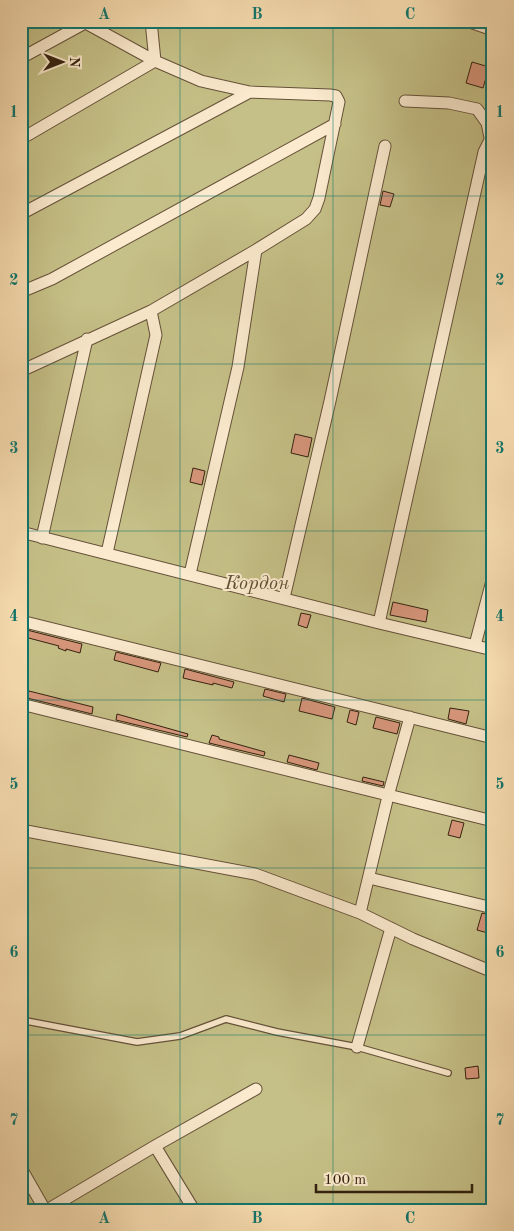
<svg xmlns="http://www.w3.org/2000/svg" width="514" height="1231" viewBox="0 0 514 1231" font-family="'Old Standard TT',serif">
<style>
.green{fill:#c5c087;stroke:#7c714c}
.building{fill:#d7967b;stroke:#342210}
.lines{fill:none;stroke-linecap:round;stroke-linejoin:round}
.lane-casing{stroke:#655139;stroke-width:8}
.street-casing{stroke:#655139;stroke-width:13}
.lane{stroke:#fbeace;stroke-width:5.5}
.street{stroke:#fbeace;stroke-width:11}
.grid{fill:none;stroke:#0f766e;stroke-width:1;stroke-opacity:0.55}
.labels{text-anchor:middle;dominant-baseline:central;stroke-width:4;stroke-linejoin:round;paint-order:stroke}
.park-label{font-size:20px;font-style:italic;fill:#605134;stroke:#fbeace}
.neatline{fill:none;stroke:#0f766e;stroke-width:2}
.grid-label{font-size:16px;text-anchor:middle;font-weight:bold;fill:#0f766e}
</style>
<rect width="100%" height="100%" fill="#f9dfb3"/>
<filter id="stains"><feTurbulence type="fractalNoise" baseFrequency=".004" numOctaves="4"/><feColorMatrix values="0 0 0 0 .2 0 0 0 0 .09 0 0 0 0 .02 0 0 0 .5 -.17"/></filter>
<radialGradient id="worn" r=".72"><stop offset=".6" stop-color="#630" stop-opacity="0"/><stop offset="1" stop-color="#630" stop-opacity=".3"/></radialGradient>
<!-- green -->
<path class="green" d="M21,21h472v1189h-472z"/>
<!-- building -->
<path class="building" d="M472,62l17,5 -6,21 -17,-5z
M383,191l11,3 -4,13 -10,-2z
M295,434l17,4 -4,19 -17,-4z
M193,468l12,3 -3,14 -12,-3z
M393,602l35,8 -2,12 -36,-7z
M301,613l10,2 -4,13 -9,-3z
M23,629l59,15 -2,9 -14,-4v2l-8,-3 1,-2 -38,-10z
M116,652l45,11 -3,9 -44,-12z
M185,669l49,13 -2,6 -19,-5v2l-30,-7z
M265,689l21,5 -2,8 -21,-6z
M29,691l64,16 -1,7 -65,-16z
M302,698l33,9 -3,12 -33,-8z
M450,708l19,3 -3,13 -18,-5z
M350,710l9,2 -3,13 -9,-3z
M117,714l71,20 -1,3 -71,-17z
M376,717l24,6 -3,11 -24,-6z
M212,735l7,2v2l46,13 -1,4 -55,-13z
M289,755l30,8 -2,7 -30,-8z
M363,777l21,5 -1,4 -21,-5z
M452,820l12,3 -4,15 -12,-3z
M482,913l11,3 -5,17 -11,-3z
M478,1066l1,12 -13,1 -1,-11z"/>
<g class="lines">
<defs>
<path id="lane" d="M21,1020l116,22 43,-6 46,-17 51,13 80,15 91,26"/>
<path id="street" d="M467,21l26,9
M21,58l64,-35
M405,101l44,2 28,6 10,14 5,24
M21,139l134,-78 -4,-40
M21,214l229,-122
M21,292l31,-13 283,-155
M21,371l130,-60 105,-61 50,-31 9,-10 4,-11 20,-96 -3,-6 -6,-1 -80,-3 -49,-11 -46,-20 -73,-40
M21,532l358,91 114,27
M42,538l45,-199
M107,553l49,-218 -5,-24
M190,574l48,-207 18,-117
M284,598l46,-197 55,-255
M21,621l472,117
M379,623l105,-471 6,-12
M475,645l18,-68
M21,704l472,117
M21,830l234,44 105,39 53,26 80,33
M369,878l124,30
M360,913l28,-117 22,-79
M357,1047l34,-119
M155,1146l39,64
M21,1168l24,42
M47,1210l108,-64 101,-57"/>
</defs>
<!-- lane casing -->
<use href="#lane" class="lane-casing"/>
<!-- street casing -->
<use href="#street" class="street-casing"/>
<!-- lane -->
<use href="#lane" class="lane"/>
<!-- street -->
<use href="#street" class="street"/>
</g>
<!-- grid -->
<path class="grid" d="M180,21v1189M333,21v1189M21,196h472M21,364h472M21,531h472M21,700h472M21,868h472M21,1035h472"/>
<g class="labels">
<!-- park labels -->
<g class="park-label">
<text x="257" y="584">Кордон</text>
</g>
</g>
<!-- margin -->
<rect width="514" height="1231" fill="none" stroke="#f9dfb3" stroke-width="55"/>
<!-- north arrow -->
<g transform="translate(62 62) rotate(90)" stroke="#fbeace" stroke-width="4" paint-order="stroke">
<path d="M0-4L9 19L0 12L-9 19Z" fill="#342210"/>
<text y="-8" font-size="14" font-weight="bold" text-anchor="middle" fill="#342210">N</text>
</g>
<!-- scale -->
<path d="M316 1184v8h156v-8" fill="none" stroke="#342210" stroke-width="2.5"/>
<text x="324" y="1184" font-size="15" fill="#342210" stroke="#fbeace" stroke-width="4" paint-order="stroke">100 m</text>
<rect x="28" y="28" width="458" height="1176" class="neatline"/>
<g class="grid-label">
<text x="104" y="19">A</text>
<text x="257" y="19">B</text>
<text x="410" y="19">C</text>
<text x="14" y="117">1</text>
<text x="500" y="117">1</text>
<text x="14" y="285">2</text>
<text x="500" y="285">2</text>
<text x="14" y="453">3</text>
<text x="500" y="453">3</text>
<text x="14" y="621">4</text>
<text x="500" y="621">4</text>
<text x="14" y="789">5</text>
<text x="500" y="789">5</text>
<text x="14" y="957">6</text>
<text x="500" y="957">6</text>
<text x="14" y="1125">7</text>
<text x="500" y="1125">7</text>
<text x="104" y="1223">A</text>
<text x="257" y="1223">B</text>
<text x="410" y="1223">C</text>
</g>
<rect width="100%" height="100%" filter="url(#stains)"/>
<rect width="100%" height="100%" fill="url(#worn)"/>
</svg>
